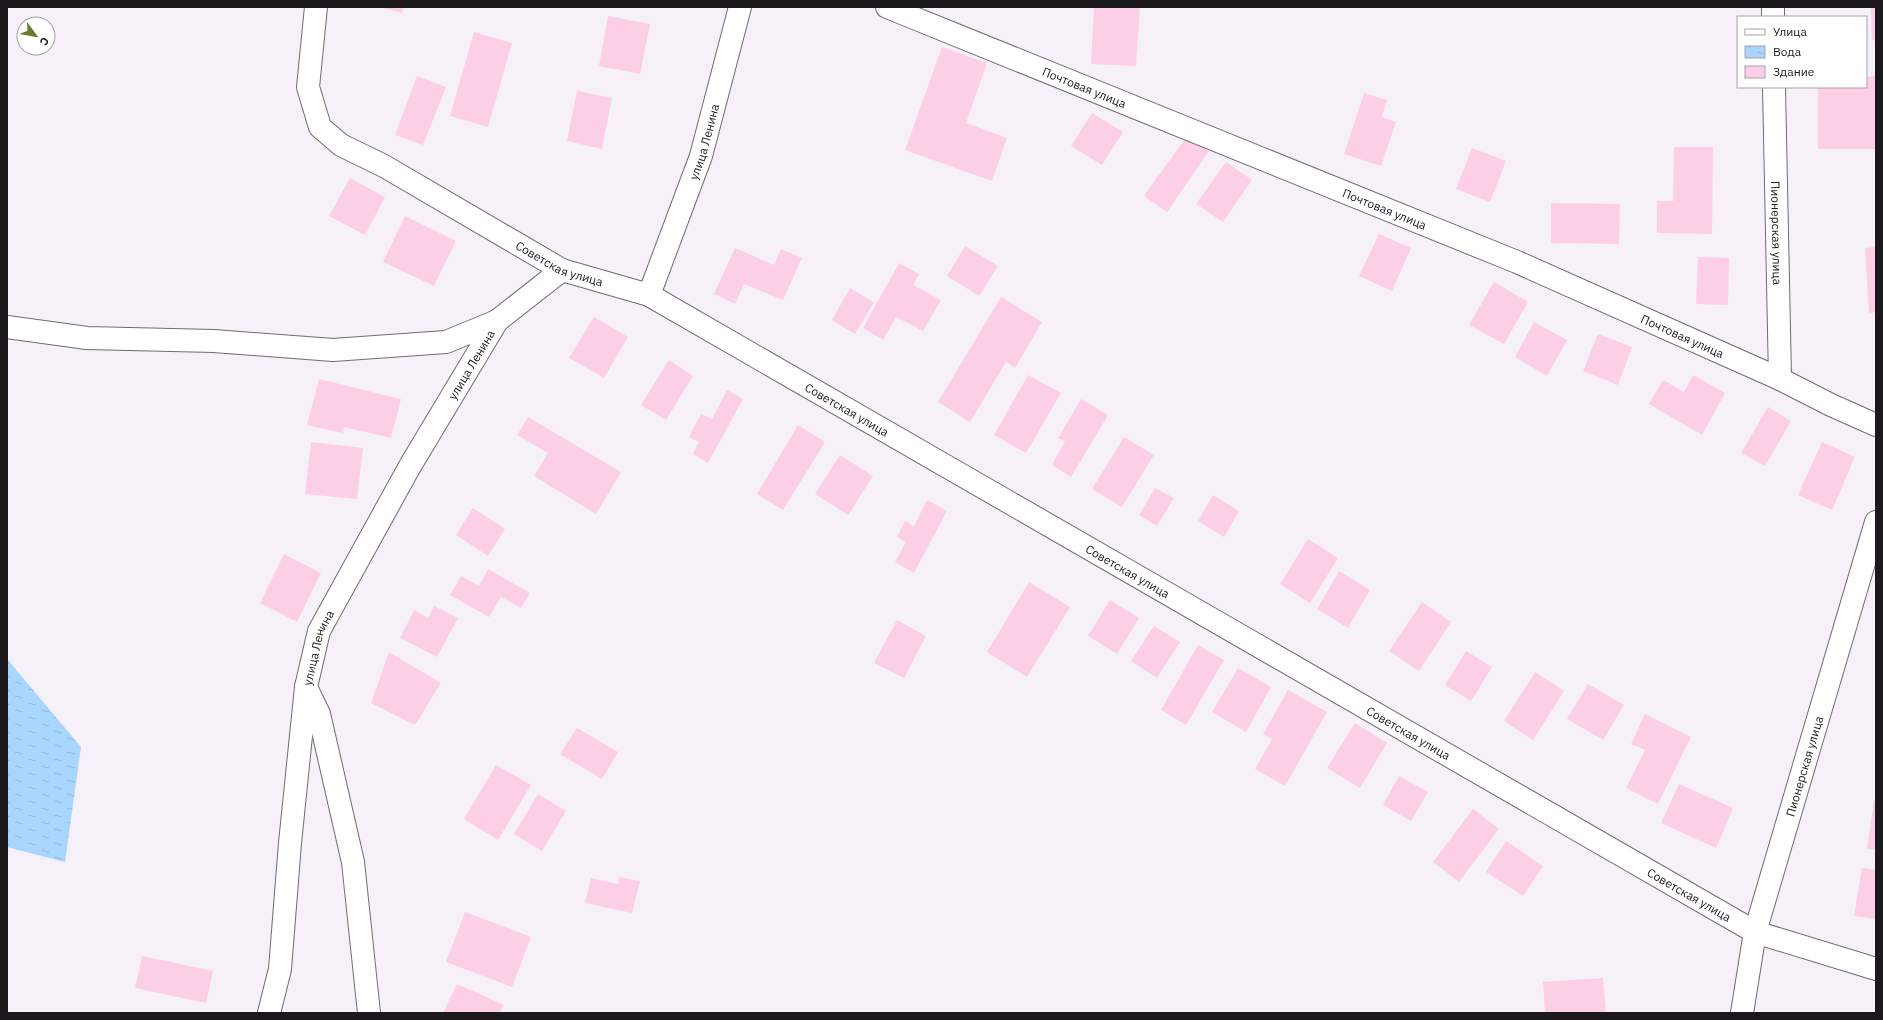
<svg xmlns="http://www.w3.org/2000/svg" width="1883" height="1020" viewBox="0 0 1883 1020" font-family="'IBM Plex Sans',sans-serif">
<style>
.water{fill:url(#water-ripples)}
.building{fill:#fdcfe6}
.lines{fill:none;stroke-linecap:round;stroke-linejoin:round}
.minor-casing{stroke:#706b73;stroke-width:24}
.minor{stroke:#fff;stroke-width:22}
.labels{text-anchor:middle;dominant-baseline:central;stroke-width:3;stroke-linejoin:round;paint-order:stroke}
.street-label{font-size:12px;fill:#1b191c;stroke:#fff}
</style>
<defs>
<pattern id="water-ripples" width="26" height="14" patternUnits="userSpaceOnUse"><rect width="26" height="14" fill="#a8d6fe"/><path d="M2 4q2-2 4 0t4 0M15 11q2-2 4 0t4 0" fill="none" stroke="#90b7d9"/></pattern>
</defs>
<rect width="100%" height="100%" fill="#f6f0f9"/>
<!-- water -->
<path class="water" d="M7,659l74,88 -16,115 -58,-15z"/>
<!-- building -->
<path class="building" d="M379,7h25l-2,6z
M1094,7h46l-4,59 -45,-2z
M1871,7h5v33h-4z
M608,16l42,8 -10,50 -41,-8z
M474,32l38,11 -24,84 -38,-11z
M942,47l45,16 -21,60 41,15 -15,43 -87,-31z
M417,76l29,11 -23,58 -28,-10z
M1875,76l1,73h-58v-62h48v-10z
M577,91l35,7 -10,51 -35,-8z
M1364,93l23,7 -5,17 14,5 -15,44 -37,-12z
M1092,113l31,19 -21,33 -31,-19z
M1187,136l22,15 -42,61 -23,-16z
M1674,147h39l-1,87 -55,-1v-32h16z
M1472,148l34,13 -16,41 -34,-13z
M1226,162l26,18 -29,42 -27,-18z
M350,178l35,19 -20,38 -36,-19z
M1551,203l69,1 -1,40 -68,-1z
M405,216l51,25 -22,45 -51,-24z
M1379,234l32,14 -19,43 -33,-15z
M965,246l33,20 -19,30 -32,-20z
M1876,247v65l-7,1 -4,-65z
M735,248l39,17 7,-16 21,9 -19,42 -39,-16 -9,20 -21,-10z
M1698,257l31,1 -1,47 -32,-1z
M899,263l20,11 -6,11 28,15 -18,31 -27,-14 -13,23 -20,-12z
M1494,282l34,20 -24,42 -35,-19z
M850,288l24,14 -19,32 -23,-14z
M1001,297l41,25 -27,46 -9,-6 -36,60 -32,-20z
M594,317l34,20 -24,41 -35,-20z
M1534,322l33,18 -20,36 -32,-19z
M1598,334l34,13 -14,38 -35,-14z
M669,360l24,16 -27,44 -25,-15z
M1028,375l33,18 -35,60 -32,-18z
M1693,375l32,18 -23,42 -53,-31 14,-24 21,12z
M319,379l82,20 -10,39 -47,-11 -1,6 -36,-8z
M727,390l16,9 -35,64 -15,-9 6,-12 -10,-5 12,-23 11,5z
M1081,399l27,16 -37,62 -19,-12 13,-24 -7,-3z
M1768,407l23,14 -26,45 -24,-13z
M528,417l93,55 -25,42 -62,-38 14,-23 -31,-18z
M798,425l27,17 -42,68 -26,-16z
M1124,437l30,18 -32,52 -30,-18z
M311,442l52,6 -6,51 -52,-5z
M1822,442l33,15 -23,53 -34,-15z
M840,455l33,21 -25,39 -33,-21z
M1155,488l19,10 -17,28 -18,-11z
M1213,495l26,16 -15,26 -26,-16z
M927,500l20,11 -33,62 -19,-11 11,-20 -9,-5 8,-16 9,5z
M473,508l32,21 -17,27 -32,-21z
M1308,539l30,19 -28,45 -30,-19z
M284,554l37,19 -24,49 -37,-19z
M488,569l42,24 -9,15 -20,-11 -12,20 -39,-22 11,-19 18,10z
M1339,571l31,19 -22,38 -31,-19z
M1029,582l41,25 -43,70 -40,-25z
M1110,600l29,18 -22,36 -29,-18z
M1422,602l29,20 -32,49 -30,-20z
M434,606l24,12 -21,39 -37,-19 14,-28 14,8z
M897,620l29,16 -22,42 -30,-15z
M1154,626l26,16 -23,36 -26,-17z
M1198,645l26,15 -38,65 -25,-15z
M1466,651l26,16 -21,34 -26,-16z
M389,652l52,31 -26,42 -44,-22z
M1238,668l33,19 -25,45 -34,-20z
M1535,672l29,19 -31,49 -29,-19z
M1588,684l36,21 -21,35 -36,-21z
M1288,690l39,22 -42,74 -30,-17 17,-30 -9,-5z
M1645,714l46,23 -33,67 -32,-16 19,-38 -14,-6z
M1355,723l32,20 -27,45 -33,-20z
M577,728l41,24 -16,27 -42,-25z
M496,765l35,20 -33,55 -34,-21z
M1399,776l29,16 -17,29 -28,-16z
M1679,784l54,24 -17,40 -55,-25z
M538,794l28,17 -24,40 -28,-17z
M1874,800l2,1v49l-9,-1z
M1473,809l26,20 -40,53 -26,-20z
M1506,841l37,25 -20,30 -37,-24z
M1862,868l14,2v49l-22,-3z
M619,877l21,4 -8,32 -47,-10 6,-25 27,6z
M465,912l66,25 -19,50 -66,-25z
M142,956l71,15 -7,32 -71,-15z
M1603,978l3,35h-61l-2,-31z
M457,984l47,21 -4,8h-57z"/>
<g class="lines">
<defs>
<g id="minor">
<path id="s1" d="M316,7l-8,80 12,40 21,18 43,21 178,104 87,25 1106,637 121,37"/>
<path id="s2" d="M887,7l630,255 263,117 51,26 45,20"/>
<path d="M1773,7v10"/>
<path id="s3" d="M1774,87l6,292"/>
<path id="s4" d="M649,295l52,-139 39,-149"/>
<path d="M7,327l80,11 127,3 119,9 113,-8 51,-21 65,-51"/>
<path d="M269,1013l11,-44 10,-126 16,-156"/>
<path id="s5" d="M369,1013l-16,-151 -34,-148 -13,-27 13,-56 91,-165 87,-145"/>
<path id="s6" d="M1742,1013l13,-81 121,-410"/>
</g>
</defs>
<!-- minor casing -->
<use href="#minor" class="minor-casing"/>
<!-- minor -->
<use href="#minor" class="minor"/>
</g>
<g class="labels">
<!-- street labels -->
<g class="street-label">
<text stroke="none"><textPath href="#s2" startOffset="213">Почтовая улица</textPath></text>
<text stroke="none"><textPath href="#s4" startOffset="163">улица Ленина</textPath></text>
<text stroke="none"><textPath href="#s2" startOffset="537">Почтовая улица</textPath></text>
<text stroke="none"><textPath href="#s3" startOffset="146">Пионерская улица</textPath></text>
<text stroke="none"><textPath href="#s1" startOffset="399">Советская улица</textPath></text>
<text stroke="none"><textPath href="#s2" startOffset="861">Почтовая улица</textPath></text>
<text stroke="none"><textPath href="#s5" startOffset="698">улица Ленина</textPath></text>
<text stroke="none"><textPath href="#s1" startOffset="723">Советская улица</textPath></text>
<text stroke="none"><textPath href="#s1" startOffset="1047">Советская улица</textPath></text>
<text stroke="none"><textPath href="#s5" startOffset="375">улица Ленина</textPath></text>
<text stroke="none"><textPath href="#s1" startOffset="1371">Советская улица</textPath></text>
<text stroke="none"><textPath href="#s6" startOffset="255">Пионерская улица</textPath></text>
<text stroke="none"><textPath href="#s1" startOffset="1695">Советская улица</textPath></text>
</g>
</g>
<!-- border -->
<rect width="1883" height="1020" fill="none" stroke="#1b191c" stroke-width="16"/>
<!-- legend -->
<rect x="1737" y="16" width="130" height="72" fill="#ffffff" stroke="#a4a3a4"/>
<rect x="1745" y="29" width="20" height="6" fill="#ffffff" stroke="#a4a3a4"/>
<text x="1773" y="36" font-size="12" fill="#1b191c">Улица</text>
<rect x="1745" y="46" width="20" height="12" fill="url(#water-ripples)" stroke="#a4a3a4"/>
<text x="1773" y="56" font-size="12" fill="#1b191c">Вода</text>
<rect x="1745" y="66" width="20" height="12" fill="#fdcfe6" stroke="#a4a3a4"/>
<text x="1773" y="76" font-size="12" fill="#1b191c">Здание</text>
<!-- north arrow -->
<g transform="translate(36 36) rotate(122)"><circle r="19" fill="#ffffff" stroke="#a4a3a4"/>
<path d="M0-3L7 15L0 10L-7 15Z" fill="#667a2a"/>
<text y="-6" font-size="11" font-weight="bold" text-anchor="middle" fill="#1b191c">С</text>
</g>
</svg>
